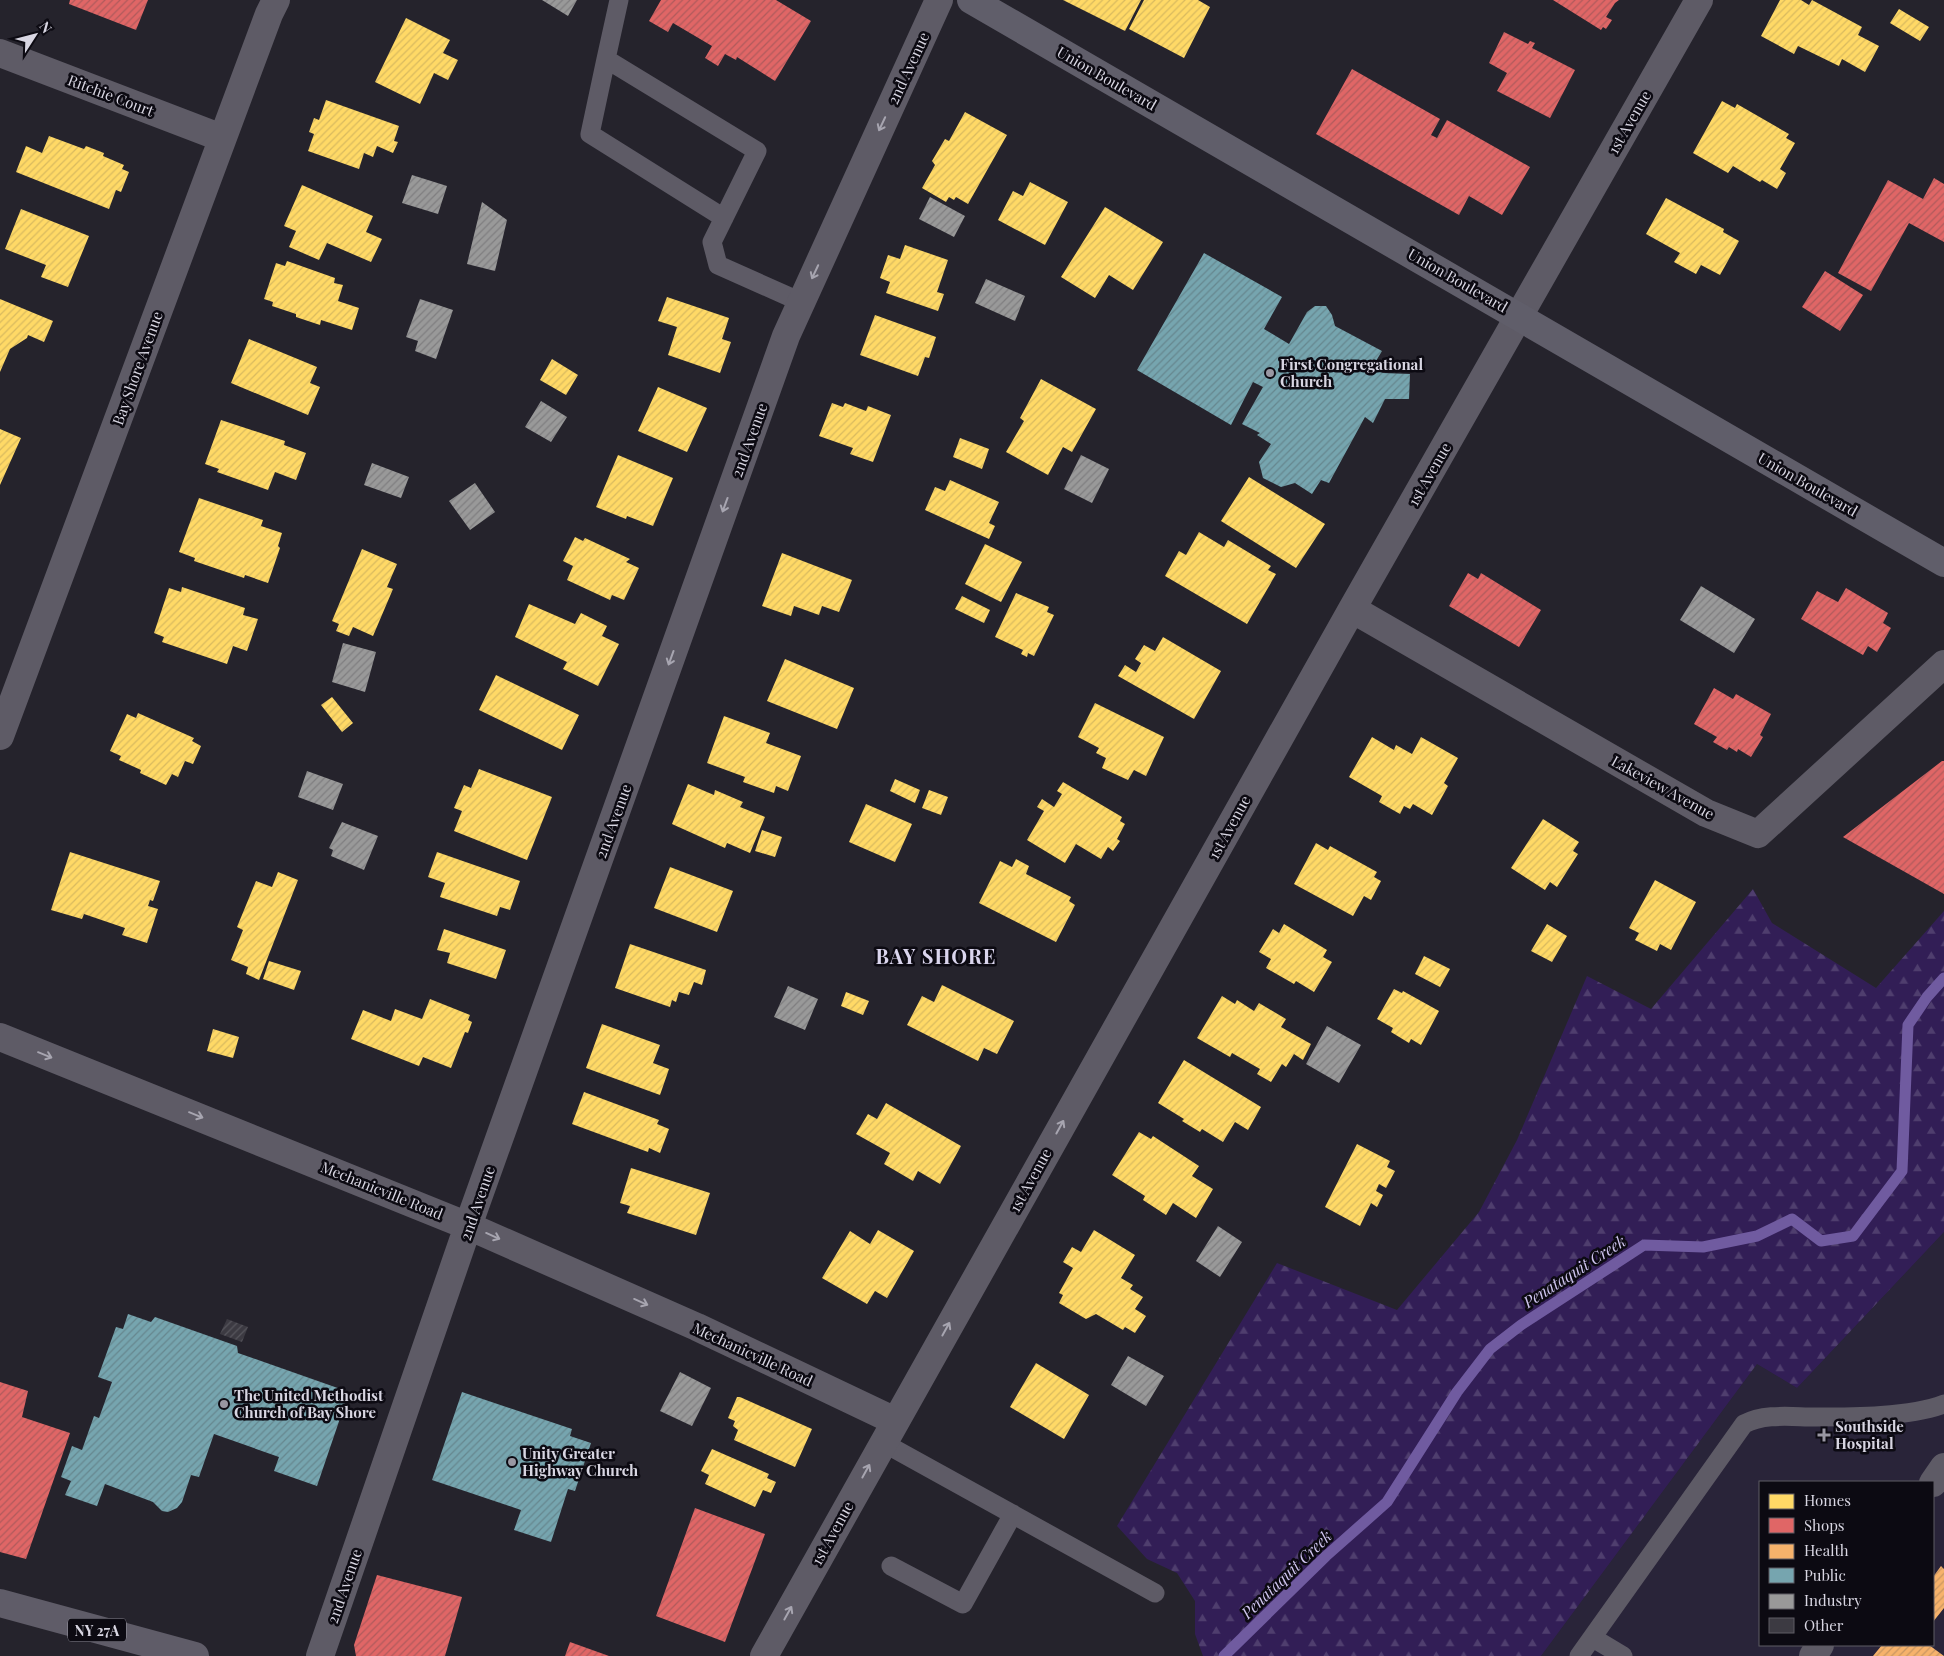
<svg xmlns="http://www.w3.org/2000/svg" width="1944" height="1656" viewBox="0 0 1944 1656" font-family="'Playfair Display',serif">
<style>
.built{fill:#292439;fill-rule:evenodd}
.forest{fill:url(#forest-firs)}
.homes{fill:url(#homes-hatch)}
.shops{fill:url(#shops-hatch)}
.health{fill:url(#health-hatch)}
.public{fill:url(#public-hatch)}
.industry{fill:url(#industry-hatch)}
.lines{fill:none;stroke-linecap:round;stroke-linejoin:round}
.stream{stroke:#705ba0;stroke-width:11}
.building{fill:url(#building-hatch)}
.service{stroke:#5e5b66;stroke-width:19}
.minor{stroke:#5e5b66;stroke-width:28}
.secondary{stroke:#605e6a;stroke-width:28}
.primary{stroke:#5f5c68;stroke-width:28}
.oneway{stroke:#a7a5b0}
.poi-dot{fill:#9997a2;stroke:#0c0a12;stroke-width:2}
.labels{text-anchor:middle;dominant-baseline:central;stroke-width:5;stroke-linejoin:round;paint-order:stroke}
.shield{fill:#0c0a12;stroke:#9b99a4;stroke-width:1}
.shield-label{font-size:14px;font-weight:bold;fill:#d8d6e2}
.street-label{font-size:15px;fill:#d8d6e2;stroke:#0c0a12}
.poi-label{font-size:15px;font-weight:bold;fill:#d8d6e2;stroke:#0c0a12;text-anchor:start}
.water-label{font-size:16px;font-style:italic;fill:#cfc5ef;stroke:#0c0a12}
.district-label{font-size:20px;font-weight:bold;letter-spacing:1px;fill:#dad5ed;stroke:#0c0a12}
</style>
<defs>
<pattern id="forest-firs" width="22" height="20" patternUnits="userSpaceOnUse" patternTransform="scale(1.25)"><rect width="22" height="20" fill="#321e56"/><path d="M5 1l3.5 6h-7zM16 11l3.5 6h-7z" fill="#4f3e6e"/></pattern>
<pattern id="homes-hatch" width="6" height="6" patternUnits="userSpaceOnUse" patternTransform="scale(1.25)"><rect width="6" height="6" fill="#ffd966"/><path d="M-1 1l2-2M0 6l6-6M5 7l2-2" fill="none" stroke="#d9ba5f"/></pattern>
<pattern id="shops-hatch" width="6" height="6" patternUnits="userSpaceOnUse" patternTransform="scale(1.25)"><rect width="6" height="6" fill="#e06666"/><path d="M-1 1l2-2M0 6l6-6M5 7l2-2" fill="none" stroke="#b05b5c"/></pattern>
<pattern id="health-hatch" width="6" height="6" patternUnits="userSpaceOnUse" patternTransform="scale(1.25)"><rect width="6" height="6" fill="#f6b26b"/><path d="M-1 1l2-2M0 6l6-6M5 7l2-2" fill="none" stroke="#c99661"/></pattern>
<pattern id="public-hatch" width="6" height="6" patternUnits="userSpaceOnUse" patternTransform="scale(1.25)"><rect width="6" height="6" fill="#76a5af"/><path d="M-1 1l2-2M0 6l6-6M5 7l2-2" fill="none" stroke="#66878f"/></pattern>
<pattern id="industry-hatch" width="6" height="6" patternUnits="userSpaceOnUse" patternTransform="scale(1.25)"><rect width="6" height="6" fill="#999"/><path d="M-1 1l2-2M0 6l6-6M5 7l2-2" fill="none" stroke="#7f7e80"/></pattern>
<pattern id="building-hatch" width="6" height="6" patternUnits="userSpaceOnUse" patternTransform="scale(1.25)"><rect width="6" height="6" fill="#3c3a42"/><path d="M-1 1l2-2M0 6l6-6M5 7l2-2" fill="none" stroke="#57565d"/></pattern>
</defs>
<rect width="100%" height="100%" fill="#25232c"/>
<!-- built -->
<path class="built" d="M1944,1232v424h-403l216,-292 40,24zM1760,1482h173v163h-173z"/>
<!-- forest -->
<path class="forest" d="M1753,889l19,34 104,65 68,-77v321l-147,156 -40,-24 -216,292h-338l-8,-22v-33l-18,-28 -30,-14 -30,-33 160,-263 120,47 82,-98 38,-72 70,-164 64,33z"/>
<!-- homes -->
<path class="homes" d="M1063,0h78l-16,31z
M1144,0h54l12,7 -26,51 -55,-29z
M1780,0h21l8,5 3,-5 50,27 -4,8 21,11 -14,26 -23,-13 -3,7 -41,-20 -4,8 -33,-18z
M1899,9l30,18 -9,14 -30,-18z
M406,18l44,22 -7,13 15,7 -10,20 -14,-7 -14,31 -45,-22z
M326,100l73,26 -5,15 4,1 -5,11 -16,-7 -4,11 -9,-4 -5,16 -51,-18 6,-17 -5,-2 5,-14 5,2z
M1722,101l13,7 2,-4 52,30 -3,4 9,5 -15,26 6,4 -9,16 -15,-9 -2,2 -27,-16 -5,7 -35,-20z
M965,112l42,23 -39,69 -12,-7 -2,3 -5,-3 -3,5 -24,-14 13,-23 -3,-4 13,-22 4,2z
M49,136l35,13 2,-3 18,7 -1,3 21,9 -2,4 7,3 -8,20 -5,-2 -7,19 -93,-37 10,-26 16,7z
M1030,182l38,20 -23,43 -47,-25 15,-29 10,5z
M302,185l71,31 -7,16 16,7 -11,23 -44,-19 -8,17 -30,-13 7,-16 -12,-5z
M1666,198l58,31 -1,3 16,9 -19,34 -19,-10 -5,9 -22,-12 6,-9 -34,-19z
M1105,207l58,35 -30,48 -24,-15 -14,23 -34,-21z
M21,209l68,27 -21,51 -27,-10 5,-12 -41,-16z
M905,245l43,15 -11,32 7,2 -6,17 -52,-18 4,-11 -10,-4 8,-23 12,4z
M287,261l48,17 -1,5 9,2 -5,16 21,7 -7,22 -31,-10 -1,5 -24,-8v-3l-24,-8 1,-4 -9,-3 12,-36 9,3z
M667,297l62,21 -7,21 9,3 -11,31 -52,-18 9,-28 -19,-6z
M0,299l53,22 -9,21 -16,-7 -1,3 -17,11 -10,23z
M875,315l61,22 -7,21 -4,-1 -7,19 -58,-21z
M249,339l68,28 -7,16 10,4 -12,28 -77,-32z
M552,359l26,16 -12,20 -26,-15z
M1041,379l55,30 -24,43 -9,-5 -15,28 -42,-23 18,-31 -4,-3z
M658,387l49,21 -20,44 -49,-21z
M832,403l11,4 2,-4 21,8 2,-5 23,9 -18,47 -23,-8 3,-6 -34,-12z
M221,420l64,21 -1,4 22,8 -10,27 -21,-8 -7,18 -51,-18 2,-3 -14,-5z
M0,429l21,9 -21,47z
M960,438l29,11 -7,20 -29,-12z
M618,455l55,23 -20,48 -26,-10 -1,3 -30,-12z
M1249,477l76,47 -29,44 -75,-47z
M950,480l49,22 -10,21 6,3 -6,13 -64,-29 10,-23 10,4z
M199,498l64,22 -2,6 21,7 -4,13 2,2 -12,35 -23,-8 -1,3 -50,-17 1,-3 -16,-6z
M1199,532l25,15 4,-7 43,26 -3,4 8,4 -29,50 -82,-48 14,-25 7,4z
M575,537l8,4 2,-3 45,21 -4,3 13,6 -15,32 -12,-5 -2,5 -43,-20 6,-14 -10,-5z
M985,544l37,18 -21,40 -36,-18z
M362,549l35,15 -10,23 6,2 -20,47 -20,-9 -4,9 -13,-5 3,-7 -7,-3z
M782,553l70,27 -13,32 -17,-6 -3,9 -25,-9 -3,10 -29,-10z
M182,587l63,21 -2,7 15,4 -11,32 -14,-5 -6,18 -65,-22 2,-5 -10,-4 15,-45 12,4z
M1016,593l33,14 -2,5 7,3 -20,41 -6,-3 -1,4 -6,-3 2,-4 -28,-13z
M962,596l28,14 -6,13 -29,-14z
M529,604l46,20 6,-11 26,13 -5,10 17,8 -21,42 -35,-17 4,-7 -52,-25z
M1163,637l58,34 -27,48 -76,-43 7,-11 11,7 5,-9 -6,-4 9,-14 11,6z
M785,659l69,29 -17,41 -70,-28z
M496,675l83,40 -17,35 -83,-40z
M332,697l21,26 -11,9 -21,-27z
M1095,703l69,34 -18,39 -12,-6 -6,10 -26,-12 4,-10 -10,-5 3,-5 -21,-11z
M138,713l56,25 -2,3 9,5 -8,18 -8,-3 -7,16 -6,-3 -6,11 -26,-12 1,-3 -22,-10 2,-4 -11,-5 17,-37 9,4z
M724,716l46,17 -4,10 35,13 -13,35 -12,-5 -2,7 -31,-11 2,-5 -38,-14z
M1372,737l22,13 2,-5 16,9 9,-17 37,21 -14,25 4,3 -16,29 -19,-11 -3,5 -6,-3 -4,8 -21,-12 3,-6 -33,-19z
M479,769l73,28 -25,63 -73,-29 8,-20 -8,-3 10,-23 7,3z
M895,779l25,11 -5,13 -25,-12z
M1063,782l59,35 -2,4 5,3 -8,15 3,2 -7,10 -5,-4 -7,12 -25,-15 -11,19 -38,-23 17,-29 -7,-4 5,-8 12,8 8,-13 -5,-3z
M688,784l26,11 1,-5 28,12 -3,5 25,10 -15,36 -23,-10 -2,5 -53,-24z
M929,790l19,7 -7,18 -19,-7z
M866,804l46,20 -17,38 -46,-20z
M1543,819l36,23 -6,9 5,3 -21,33 -7,-5 -5,8 -34,-22z
M762,830l20,7 -7,20 -20,-6z
M1316,843l12,7 2,-4 47,26 -3,5 7,4 -10,19 -7,-4 -11,20 -59,-32z
M70,852l90,29 -7,20 -3,-1 -2,6 10,3 -11,34 -25,-8 3,-7 -41,-14 -2,5 -31,-9z
M437,852l83,29 -10,29 -10,-3 -3,9 -57,-19 5,-14 -17,-6z
M1016,859l13,7 -3,8 45,23 -2,4 6,4 -19,37 -77,-39 21,-42 12,6z
M670,867l63,24 -16,41 -63,-24z
M278,872l20,8 -39,100 -13,-6 2,-7 -17,-7 12,-30 -6,-3 19,-46 16,6z
M1655,880l41,22 -25,48 -11,-6 -3,7 -22,-11 4,-7 -10,-5z
M1284,924l43,26 -4,7 9,5 -18,30 -18,-11 -2,3 -28,-16 5,-9 -12,-7 14,-23 6,4z
M1547,924l20,12 -15,26 -21,-11z
M444,929l62,21 -10,29 -49,-16 3,-10 -13,-3z
M630,944l76,26 -4,15 -8,-3 -5,13 -10,-3 -3,10 -4,-2 -2,7 -55,-19z
M1424,956l26,13 -10,18 -25,-13z
M269,961l32,10 -7,19 -31,-11z
M942,985l72,36 -17,33 -13,-6 -6,13 -71,-36 15,-29 12,6z
M1394,989l8,4 1,-2 36,20 -18,34 -10,-6 -2,4 -18,-11 2,-4 -16,-9z
M846,992l23,9 -6,14 -22,-9z
M1222,996l13,8 2,-4 17,11 5,-8 27,16 -5,8 30,17 -8,16 -9,-6 -8,13 -4,-3 -11,18 -14,-8 3,-5 -28,-16 -2,4 -33,-19z
M430,999l40,16 -2,5 4,2 -4,11 -3,-1 -14,36 -28,-11 -4,9 -68,-27 12,-29 28,11 4,-12 27,10z
M602,1024l58,21 -7,18 16,6 -9,26 -74,-27z
M213,1029l26,8 -6,21 -26,-7z
M1184,1060l77,47 -13,23 -13,-8 -12,20 -21,-13 -2,3 -18,-11 2,-2 -26,-16z
M584,1092l75,28 -2,4 12,5 -9,24 -11,-5 -1,4 -76,-28z
M886,1103l75,43 -21,38 -22,-13 -5,10 -29,-17 6,-11 -34,-19 12,-20 9,5z
M1139,1132l12,7 2,-3 46,30 -7,10 21,13 -17,29 -23,-15 -7,12 -23,-15 2,-4 -33,-21z
M1357,1144l33,17 -3,6 8,4 -9,17 -7,-4 -3,7 7,4 -6,12 -6,-4 -11,23 -35,-19z
M631,1168l79,25 -14,42 -69,-22 3,-7 -10,-3z
M878,1230l36,21 -27,47 -12,-7 -8,13 -45,-26 28,-47 20,13z
M1094,1230l41,25 -14,23 12,7 -3,4 13,8 -8,12 11,7 -11,17 -10,-6 -2,3 -27,-16 -10,5 -27,-16 4,-8 -4,-2 14,-25 -10,-6 9,-15 9,5z
M1036,1363l53,32 -25,44 -54,-32z
M737,1397h3l72,32 -17,38 -61,-27 4,-10 -5,-4 2,-5 -7,-3z
M712,1449l57,25 -2,4 9,4 -5,11 -8,-3 -8,17 -50,-23 4,-9 -8,-4z"/>
<!-- shops -->
<path class="shops" d="M70,0h78l-12,30 -67,-26z
M661,0h115l35,21 -36,60 -38,-24 -1,3 -11,-6 -7,12 -13,-8 7,-12 -39,-23 -5,9 -19,-11z
M1553,0h66l-4,3 -9,14 6,3 -6,9 -3,-2 -2,3z
M1504,32l24,12 2,-3 5,2 -3,5 43,22 -25,48 -53,-27 10,-18 -18,-10z
M1352,69l88,50 -9,16 6,3 10,-18 83,47 -28,48 -33,-19 -10,19 -143,-81z
M1934,178l10,6v58l-35,-19 -38,68 -33,-18 50,-93 35,19z
M1825,271l38,24 -23,36 -38,-24z
M1468,573l10,6 3,-6 60,37 -22,37 -70,-41z
M1846,588l42,25 -5,10 8,5 -14,24 -9,-6 -5,9 -62,-36 16,-28 21,11z
M1714,688l19,11 3,-5 35,20 -11,21 3,2 -12,20 -13,-8 -1,3 -8,-5 -2,3 -14,-8 4,-5 -23,-13z
M1942,761h2v133l-101,-57z
M0,1382l28,9 -6,26 48,16 -44,126 -26,-7z
M695,1508l70,26 -40,108 -69,-26z
M377,1575l85,22 -17,59h-89l-2,-11z
M570,1642l39,14h-44z"/>
<!-- health -->
<path class="health" d="M1941,1566l3,3v39l-11,14v-45z
M1882,1645h47l15,11h-71z"/>
<!-- public -->
<path class="public" d="M1204,253l78,44 -18,32 25,15 18,-32 8,-6h11l6,9 3,11 47,25 -9,15 10,7 27,1 -1,25h-24l-12,24 -8,-6 -36,66 -8,-3 -9,14 -17,-11 -14,4 -18,-9 -4,-16 12,-18 -14,-9 3,-2 -18,-9 21,-37 -10,-5 -22,43 -94,-55z
M128,1314l23,8 4,-5 82,29 1,7 111,39 -32,94 -43,-15 5,-14 -65,-23 -15,43 -8,-2 -9,27 -5,6 -9,4 -6,-1 -9,-9 -48,-18 -8,22 -32,-11 6,-14 -10,-4 11,-31 10,4 12,-34 5,2 13,-36 -14,-5 18,-50 7,2z
M462,1392l110,37 -2,7 21,7 -16,48 -7,-2 -17,53 -37,-12 7,-20 -89,-30z"/>
<!-- industry -->
<path class="industry" d="M542,0h35l-9,16z
M412,175l35,11 -9,28 -36,-11z
M930,197l35,19 -11,21 -35,-18z
M482,202l25,18 -12,51 -28,-7z
M986,279l39,17 -10,25 -40,-18z
M420,299l33,11 -17,49 -21,-8 3,-10 -12,-4z
M541,401l26,16 -16,25 -26,-15z
M1081,455l28,14 -17,34 -28,-14z
M372,463l37,14 -8,21 -37,-13z
M475,483l20,29 -25,18 -21,-29z
M1701,586l54,33 -21,34 -54,-33z
M343,643l33,9 -11,40 -33,-10z
M307,771l36,13 -10,26 -35,-13z
M342,822l36,14 -14,34 -33,-14 2,-6 -4,-2z
M788,986l30,13 -13,31 -31,-13z
M1327,1026l34,19 -22,38 -33,-19z
M1218,1226l24,16 -22,35 -24,-16z
M1128,1356l36,20 -18,30 -35,-21z
M680,1372l31,16 -19,38 -32,-15z"/>
<g class="lines">
<!-- stream -->
<path class="stream" d="M1224,1656l102,-100 61,-54 70,-110 33,-43 31,-24 123,-80 59,2 54,-11 35,-17 29,22 32,-5 49,-65 6,-146 19,-28 17,-19"/>
</g>
<!-- building -->
<path class="building" d="M227,1319l21,8 -6,15 -22,-8z"/>
<g class="lines">
<!-- service -->
<path class="service" d="M619,0l-13,59 151,92 -45,91 6,23 83,37
M606,59l-16,75 134,84
M882,1442l273,151
M891,1566l72,38 50,-90
M1593,1638l30,18
M1579,1656l165,-232c21,-11 48,-7 71,-7 38,0 95,0 129,-13"/>
<!-- minor -->
<path class="minor" d="M0,53l222,85
M1352,609l354,204 52,21 186,-170
M0,736l269,-722 7,-14
M0,1037l468,189 229,101 198,94
M1933,1483l11,-16
M320,1656l148,-430 318,-890 153,-336
M764,1656l588,-1047 347,-609
M1813,1656l7,-11"/>
<!-- secondary -->
<path class="secondary" d="M971,0l973,563"/>
<!-- primary -->
<path class="primary" d="M0,1603l195,53"/>
</g>
<!-- one-way arrows -->
<defs><path id="oneway-shaft" d="M-6 0H5M1.5-3L5.5 0L1.5 3" fill="none" stroke-width="1.6" stroke-linecap="round" stroke-linejoin="round" transform="scale(1.25)"/></defs>
<g class="oneway">
<use href="#oneway-shaft" transform="translate(882 124) rotate(115)"/>
<use href="#oneway-shaft" transform="translate(815 272) rotate(115)"/>
<use href="#oneway-shaft" transform="translate(725 505) rotate(110)"/>
<use href="#oneway-shaft" transform="translate(671 658) rotate(110)"/>
<use href="#oneway-shaft" transform="translate(45 1055) rotate(22)"/>
<use href="#oneway-shaft" transform="translate(196 1115) rotate(22)"/>
<use href="#oneway-shaft" transform="translate(1060 1127) rotate(-61)"/>
<use href="#oneway-shaft" transform="translate(493 1236) rotate(24)"/>
<use href="#oneway-shaft" transform="translate(641 1302) rotate(24)"/>
<use href="#oneway-shaft" transform="translate(946 1329) rotate(-61)"/>
<use href="#oneway-shaft" transform="translate(866 1471) rotate(-61)"/>
<use href="#oneway-shaft" transform="translate(788 1613) rotate(-61)"/>
</g>
<!-- markers -->
<g class="poi-dot">
<circle cx="1270" cy="373" r="5"/>
<circle cx="224" cy="1404" r="5"/>
<path d="M1821.5 1427.5h5v5h5v5h-5v5h-5v-5h-5v-5h5z"/>
<circle cx="512" cy="1462" r="5"/>
</g>
<g class="labels">
<!-- shield labels -->
<rect class="shield" x="68" y="1618.5" width="58" height="23" rx="4"/>
<g class="shield-label">
<text x="97" y="1630">NY 27A</text>
</g>
<!-- street labels -->
<g class="street-label">
<text transform="translate(908 68) rotate(-65)">2nd Avenue</text>
<text transform="translate(1107 78) rotate(30)">Union Boulevard</text>
<text transform="translate(111 95) rotate(21)">Ritchie Court</text>
<text transform="translate(1629 122) rotate(-60)">1st Avenue</text>
<text transform="translate(1458 280) rotate(30)">Union Boulevard</text>
<text transform="translate(137 368) rotate(-70)">Bay Shore Avenue</text>
<text transform="translate(749 440) rotate(-70)">2nd Avenue</text>
<text transform="translate(1429 474) rotate(-60)">1st Avenue</text>
<text transform="translate(1808 484) rotate(30)">Union Boulevard</text>
<text transform="translate(1663 787) rotate(29)">Lakeview Avenue</text>
<text transform="translate(613 821) rotate(-70)">2nd Avenue</text>
<text transform="translate(1229 827) rotate(-61)">1st Avenue</text>
<text transform="translate(1030 1180) rotate(-61)">1st Avenue</text>
<text transform="translate(382 1190) rotate(22)">Mechanicville Road</text>
<text transform="translate(477 1203) rotate(-71)">2nd Avenue</text>
<text transform="translate(753 1354) rotate(25)">Mechanicville Road</text>
<text transform="translate(832 1533) rotate(-61)">1st Avenue</text>
<text transform="translate(344 1586) rotate(-71)">2nd Avenue</text>
</g>
<!-- poi labels -->
<g class="poi-label">
<text x="1280" y="364">First Congregational<tspan x="1280" dy="17">Church</tspan></text>
<text x="234" y="1395">The United Methodist<tspan x="234" dy="17">Church of Bay Shore</tspan></text>
<text x="1835" y="1426">Southside<tspan x="1835" dy="17">Hospital</tspan></text>
<text x="522" y="1453">Unity Greater<tspan x="522" dy="17">Highway Church</tspan></text>
</g>
<!-- water labels -->
<g class="water-label">
<text transform="translate(1574 1271) rotate(-33)">Penataquit Creek</text>
<text transform="translate(1286 1574) rotate(-44)">Penataquit Creek</text>
</g>
<!-- district labels -->
<g class="district-label">
<text x="936" y="955">BAY SHORE</text>
</g>
</g>
<!-- legend -->
<rect x="1759" y="1481" width="175" height="165" fill="#0c0a12" stroke="#5e5c65"/>
<rect x="1769" y="1494" width="25" height="15" fill="#ffd966" stroke="#5e5c65"/>
<text x="1804" y="1506" font-size="15" fill="#d8d6e2">Homes</text>
<rect x="1769" y="1518" width="25" height="15" fill="#e06666" stroke="#5e5c65"/>
<text x="1804" y="1531" font-size="15" fill="#d8d6e2">Shops</text>
<rect x="1769" y="1544" width="25" height="15" fill="#f6b26b" stroke="#5e5c65"/>
<text x="1804" y="1556" font-size="15" fill="#d8d6e2">Health</text>
<rect x="1769" y="1568" width="25" height="15" fill="#76a5af" stroke="#5e5c65"/>
<text x="1804" y="1581" font-size="15" fill="#d8d6e2">Public</text>
<rect x="1769" y="1594" width="25" height="15" fill="#999999" stroke="#5e5c65"/>
<text x="1804" y="1606" font-size="15" fill="#d8d6e2">Industry</text>
<rect x="1769" y="1618" width="25" height="15" fill="#3c3a42" stroke="#5e5c65"/>
<text x="1804" y="1631" font-size="15" fill="#d8d6e2">Other</text>
<!-- north arrow -->
<g transform="translate(35 35) rotate(54)" stroke="#0c0a12" stroke-width="4" paint-order="stroke">
<path d="M0-4L9 19L0 12L-9 19Z" fill="#d8d6e2"/>
<text y="-8" font-size="14" font-weight="bold" text-anchor="middle" fill="#d8d6e2">N</text>
</g>
</svg>
